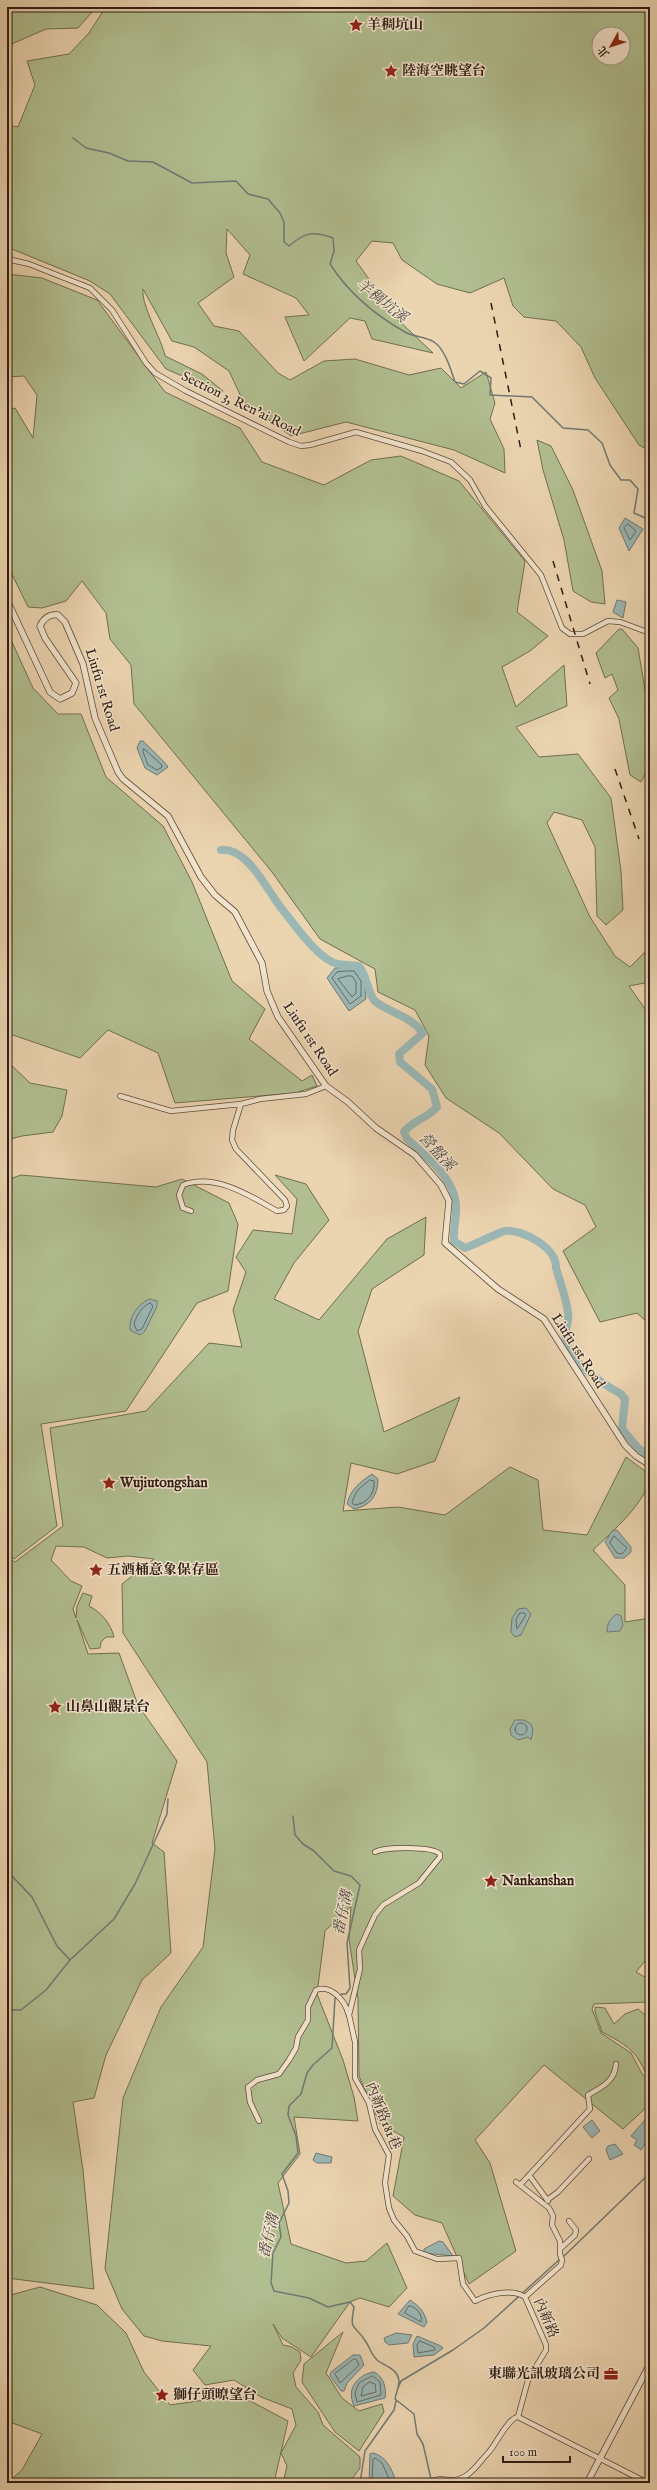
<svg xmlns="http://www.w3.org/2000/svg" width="657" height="2490" viewBox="0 0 657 2490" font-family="'IM FELL English','Noto Serif TC',serif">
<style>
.green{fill:#b1be90;stroke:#706e52;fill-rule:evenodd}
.water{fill:#9bb7b4;stroke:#707974}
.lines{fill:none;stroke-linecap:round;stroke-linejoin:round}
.shore{stroke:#656a64;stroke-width:1}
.stream{stroke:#707974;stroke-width:1.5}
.river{stroke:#9bb7b4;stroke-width:8}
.minor-casing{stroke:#5e4b3a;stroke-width:6}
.tertiary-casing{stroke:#5e4b3a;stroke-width:7}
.minor{stroke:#f2e3cc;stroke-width:4.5}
.tertiary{stroke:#f2e3cc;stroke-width:5.5}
.rail{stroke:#2f1d13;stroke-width:1.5;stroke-dasharray:7 7;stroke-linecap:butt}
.labels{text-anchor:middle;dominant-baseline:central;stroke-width:3;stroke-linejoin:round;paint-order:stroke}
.poi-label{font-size:14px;font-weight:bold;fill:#2f1d13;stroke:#f2e3cc;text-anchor:start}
.street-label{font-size:14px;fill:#2f1d13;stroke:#f2e3cc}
.water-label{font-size:15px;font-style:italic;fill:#4f4b43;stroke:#f2e3cc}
</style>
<rect width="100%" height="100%" fill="#ebd4b0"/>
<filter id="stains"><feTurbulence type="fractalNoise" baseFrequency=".005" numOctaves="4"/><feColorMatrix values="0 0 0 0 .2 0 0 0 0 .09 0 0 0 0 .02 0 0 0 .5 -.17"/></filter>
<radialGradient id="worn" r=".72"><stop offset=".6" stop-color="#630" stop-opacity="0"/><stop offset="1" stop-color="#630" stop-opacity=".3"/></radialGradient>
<!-- green -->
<path class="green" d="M7,7h63l23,4 -15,17 -32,1 -39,17z
M102,7h548v444l-11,-6 -44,-67 -14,-31 -25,-26 -32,-4 -11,-11 -9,-28 -34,15 -33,-9 -35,-24 -9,-17 -21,-2 -16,20 13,18 9,22 55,52 -61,-14 -7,-18 -15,-3 -46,43 -19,-44 24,-2 -13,-17 -53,-24 7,-19 -23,-26 -1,24 8,24 -36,26 16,23 25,5 39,42 12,7 34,-19 31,-2 54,16 32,-7 20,20 25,-16 9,31 -5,16 14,30 1,24 -51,-23 -108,-28 -55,14 -48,-35 -14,-30 -35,-24 -22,-6 -29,-52c-2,17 18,48 22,67l37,18 21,17 -4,1 -53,-23 -56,-75 -20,-13 -83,-34v-122l11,2 17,-42 -8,-24 42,-7 20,-21 16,-25zM599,34h24v24h-24z
M7,274l35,4 55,22 68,92 75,36 22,34 62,23 47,-25 30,-4 58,25 66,80 -8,51 31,24 -18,15 -28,16 14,40 48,-42 3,41 -51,21 23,30 39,-3 33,44 10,73 2,39 -17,15 -9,-9 -2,-69 -13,-27 -28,-8 -7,11 43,94 25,39 15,11 17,-17 3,9v23l-21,4 21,30v309l-13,-12 -37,9 -37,-71 33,-24 -11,-22 -32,-16 -54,-56 -53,-35 -21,-33 4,-29 -14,-26 -37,-18 -3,-23 -55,-30 -48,-67 -138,-168 -3,-39 -21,-26 -4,-26 -24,-32 -16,20 -24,7 -14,-1 -21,-43v-154l8,-2 18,30 4,-43 -13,-19 -17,1z
M537,440l14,6 22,44 29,81 3,33 -14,-2 -18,-11 -9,-51 -21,-70z
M619,629h3l16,19 10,59h2v58l-9,17 -11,-7 -11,-56 -10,-21 9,-8 -6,-16 -7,4 -9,-25z
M7,631l26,57 25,26h23l25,63 57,49 29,56 40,99 33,28 -16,30 53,42 10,-6 5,11 -22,7 -120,10 -17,-50 -50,-23 -28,28 -73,-25z
M7,1061l23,22 37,7 -5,26 -9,16 -31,4 -15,4z
M21,1175l135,12 26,-8 47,24 9,21 -10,67 -31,12 -71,108 -85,13 16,102 -43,33 -7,-4v-375z
M275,1175l31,9 23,36 -35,43 -20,36 45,21 68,-81 39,-22 -2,38 -52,34 -14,42 26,101 76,-35 -25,64 -38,13 -46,-11 -8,48 55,-4 47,8 65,-48 28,13 5,50 44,5 39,-78 24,18c0,24 -39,58 -57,75l32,35v37l25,-4v337l-14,17 14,8v22l-56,2 -2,5 9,24 30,20 11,21 7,5c-4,-6 -5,-11 -9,-17 -8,-15 -23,-22 -38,-30l-7,-20v-5l10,1 9,16 11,-10 13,-5 12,10v85l-27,25 -79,-64 -69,75 15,23 26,88 -47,33 -27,-61 -27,-8 -22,-19 11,-59 -24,-13 -21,-48 -1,-77 -9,-60 2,-33 -26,25 -8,63 26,66 11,37 4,24 -64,-4 6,37 -22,29 13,61 55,19 20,-2 21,-18 20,45 -18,19 -29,-9 -10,4 -39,55 -29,-19 -9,-14 10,21 9,2 8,5 1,8 -8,13 3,14 22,25 5,13 37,32v11l-11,15h-66l4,-17 -6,-13 15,-28 -4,-16 -31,-12 -27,-17 -29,5 -12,-15 18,-24 -49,-5 -18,-5 -22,-27 -17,-40 18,-171 38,-91 42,-60 12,-98 -8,-87 -84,-129 -1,-49 32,-25 -26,-3 -21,2 -23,-11 -28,-1 -5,14 20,21 11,5 -9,23 3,9 1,-12 6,-13 9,3 -3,10c12,6 22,18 25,31h-8l-5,5 -1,6 -10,1 -13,-29 11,34 31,-1 19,52 39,56 -25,82 12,9 7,101 -29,27 -36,75 -12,43 -21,4 10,68 11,119 -87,-11v-720l8,4 48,-36 -13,-98 96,-17 63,-68 33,4 -9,-37 13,-38 -10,-15 17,-27 39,4 5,-35z
M40,2287l57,18 29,28 18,39 26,33 69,-10 49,26 -14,62h-267l15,-13 20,-36 -35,-13v-125z
M343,2332l-17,41 16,25 17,13 23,-7 2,8 -25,39 -24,-19 -33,-50 2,-18z"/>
<!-- water -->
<path class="water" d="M625,518l18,11 -14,22 -10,-23z
M617,600l9,2 -3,16 -10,-6z
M140,741h3c5,5 23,22 25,26l-11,8 -12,-7 -8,-20z
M346,967h9c10,10 10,19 11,32l-17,12 -22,-33 8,-10z
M149,1299l8,2v5l-12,25 -5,4 -10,-5c-1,-13 7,-25 19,-31z
M372,1474l6,5c0,17 -8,27 -24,30l-7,-5c3,-14 13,-22 25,-30z
M617,1530l14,17v5l-7,6h-9l-10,-16 7,-11z
M526,1608l5,6 -10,21 -6,2 -4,-5 1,-14 6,-9z
M617,1614l4,2 2,9 -3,6 -13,1c0,-8 3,-14 10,-18z
M515,1720h9l7,4 2,6 -2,10 -3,-3 -10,3 -7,-5 -1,-6z
M650,2114v22l-9,14 -7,-5 3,-5 -6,-4z
M592,2120l8,11 -8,7 -9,-11z
M615,2144l8,10 -13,6 -4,-10 2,-4z
M316,2153l16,4 -1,6h-14l-4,-3z
M439,2241l4,1 10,14 -29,-3v-4z
M410,2300c9,6 14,11 17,22l-3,5 -26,-13z
M396,2333l16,2 -4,8 -19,2 -4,-3 -1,-4z
M417,2336l24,10 2,2 -9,7 -20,2 -1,-13z
M353,2355h7l4,10 -17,18 -3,8h-3l-11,-15 1,-4z
M374,2372c9,4 13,16 11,26l-31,8c-8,-17 3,-31 20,-34z
M373,2453c13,3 20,17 23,30h-27l1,-29z"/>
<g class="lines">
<!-- shore -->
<path class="shore" d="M628,524l8,7 -6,9 -6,-12z
M144,749l18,16 -1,3 -4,2 -9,-5 -5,-13z
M346,971h8l7,10v15l-11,8 -18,-26 5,-6z
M347,976h5l4,6v11l-4,4 -14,-18z
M150,1303l3,3 -11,23 -5,2 -3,-7c3,-9 7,-17 16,-21z
M370,1480l4,1c1,13 -7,23 -20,24l-2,-3 5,-11z
M614,1536l13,12 -5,6 -5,-1 -7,-10z
M520,1613h4l2,2 -9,14 -1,-9z
M515 1729a6 6 0 1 1 12 0a6 6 0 1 1-12 0Z
M409,2306c7,0 14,9 12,16l-16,-9z
M420,2341l14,6 1,3 -17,3 -1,-8z
M354,2359l3,1 2,5 -19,18 -5,-9z
M373,2376l7,6 1,13 -24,7 -2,-9 4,-10z
M370,2382l5,2 1,8 -15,4 2,-9z
M372,2483l1,-24 2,-1 7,5 9,20"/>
<!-- stream -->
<path class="stream" d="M73,138l13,10 23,5 19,8 25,1 39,21 44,-2 12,13 20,5 12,14 4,9v20l5,4c16,-14 24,-15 44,-8l1,13 -4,13c18,28 45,51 75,68 8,5 20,4 29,10 11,7 17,28 21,40l9,2 16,-13 11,7 -1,17 42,2 31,31 25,2 14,13 8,22 11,15h9l8,9 -4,24 16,7
M293,1816l2,19 8,9 11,7 20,20 17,5 9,9 -13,58 3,45 -4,6h-4l-7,4 -3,50 -19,17 -6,8 -6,21 -12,12 -1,9 8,21 2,17 -16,21 6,17 1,12 -10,20 2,14 -8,16 -2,30 3,8 35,7 19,9 22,-5 4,5c-5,27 1,16 12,35 4,6 5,12 11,18 8,6 21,9 22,21 0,5 -3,13 -4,18l19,15 3,20 6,10 8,35
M7,1865l2,8 23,24 25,49 13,14
M7,2010h14l25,-20 24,-30 44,-41 21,-35 32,-70 1,-15
M563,2257l87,-84
M398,2388l3,-7 52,-31 31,-22 76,-69
M360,2483l5,-32 29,-41 2,-9"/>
<!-- river -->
<path class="river" d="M221,850c27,-3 47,42 61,59 12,15 33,45 50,53 9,4 18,2 27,4 9,11 9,30 17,36 16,12 35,14 47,31l-24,21 1,8 32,27 5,18c-9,11 -24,13 -33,25l3,7c18,16 47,39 49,65 1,13 -3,24 -2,37l11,7c8,-3 35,-16 40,-17 18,-2 52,17 51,37 4,14 10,29 12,44 2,9 -3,16 -3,24 2,25 36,47 56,58l4,5 -3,30 16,19 12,8"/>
<defs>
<path id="minor" d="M7,259l22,5 61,24 22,22 34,53 9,10 31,18 103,51 12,4 9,-1 46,-13 66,19 29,11 19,18 15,26 56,69 21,53 8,6h13l25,-13 12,1 30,11
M120,1096l51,15 70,-7
M191,1211l-8,-3 -4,-13 4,-10c32,-12 66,10 94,26l7,-1 3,-4 -2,-6 -49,-51 -4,-9 1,-10 8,-26 19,-5 46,-5 20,-8
M375,1852c11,-5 57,-6 65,2v3l-21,26 -36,22 -8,10 -16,35 1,19 -11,46 6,27v36l14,25 6,26 14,26 -4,28 4,25 5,12 13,16 8,15 22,8 22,-1 4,26 12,17c14,-7 37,-13 50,-4
M259,2121l-9,-19 -2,-15 9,-7 22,-6 10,-14 7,-12 2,-11 10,-17v-13l8,-17c15,-6 29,11 32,23
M529,2175l19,26
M516,2182l33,26 4,8 -1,9 8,16v13l2,6 -1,5 -36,32 21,48v5l-18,30 -10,37 130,66
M521,2184l69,-75 -2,-14c14,-8 27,-14 28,-31
M547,2200l11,-8 31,-33
M561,2248l14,-13 1,-5 -7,-9
M426,2483c18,-8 21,0 33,-4 12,-3 22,-19 30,-27 7,-8 20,-35 29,-35"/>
<path id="tertiary" d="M7,600l43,92 10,7 12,-6 4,-10 -31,-45 -5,-12c4,-8 9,-12 18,-11l7,7 18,42 12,54 23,54 5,7 45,37 33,61 14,18 20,17 27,51 5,28 11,26 48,69 22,16 28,26 39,27 26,30 8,16 -4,42 53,46 46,30 81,126 11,11 14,9
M587,2483l63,-119"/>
</defs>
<!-- minor casing -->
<use href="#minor" class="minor-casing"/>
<!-- tertiary casing -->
<use href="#tertiary" class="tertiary-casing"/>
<!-- minor -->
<use href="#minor" class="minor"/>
<!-- tertiary -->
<use href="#tertiary" class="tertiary"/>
<!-- rail -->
<path class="rail" d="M491,303l30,147
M553,561l37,123
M615,769l24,70"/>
</g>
<!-- icons -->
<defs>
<symbol id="sight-bare" viewBox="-9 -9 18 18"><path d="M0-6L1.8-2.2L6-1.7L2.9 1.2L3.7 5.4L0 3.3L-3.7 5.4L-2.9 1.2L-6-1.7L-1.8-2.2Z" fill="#8f2418" stroke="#f2e3cc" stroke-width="2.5" paint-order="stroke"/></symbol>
<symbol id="office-bare" viewBox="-9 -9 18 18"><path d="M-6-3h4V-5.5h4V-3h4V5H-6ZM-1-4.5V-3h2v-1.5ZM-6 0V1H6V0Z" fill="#8f2418" stroke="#f2e3cc" stroke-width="2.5" paint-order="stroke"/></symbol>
</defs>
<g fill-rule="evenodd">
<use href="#sight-bare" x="346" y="15" width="20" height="20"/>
<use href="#sight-bare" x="381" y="61" width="20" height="20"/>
<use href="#sight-bare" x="99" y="1473" width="20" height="20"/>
<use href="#sight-bare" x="86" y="1560" width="20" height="20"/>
<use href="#sight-bare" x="45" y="1697" width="20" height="20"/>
<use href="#sight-bare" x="481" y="1871" width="20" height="20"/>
<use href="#office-bare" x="601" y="2364" width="20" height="20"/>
<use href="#sight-bare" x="152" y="2385" width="20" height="20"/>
</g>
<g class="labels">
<!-- poi labels -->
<g class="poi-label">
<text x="367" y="25">羊稠坑山</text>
<text x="402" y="71">陸海空眺望台</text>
<text x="120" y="1483">Wujiutongshan</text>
<text x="107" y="1570">五酒桶意象保存區</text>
<text x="66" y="1707">山鼻山觀景台</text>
<text x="502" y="1881">Nankanshan</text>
<text x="600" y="2374" text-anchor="end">東聯光訊玻璃公司</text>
<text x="173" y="2395">獅仔頭暸望台</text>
</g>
<!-- street labels -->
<g class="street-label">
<text transform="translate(241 404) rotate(26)">Section 3, Ren'ai Road</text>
<text transform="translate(102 690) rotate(73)">Liufu 1st Road</text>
<text transform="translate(310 1039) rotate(56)">Liufu 1st Road</text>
<text transform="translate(578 1351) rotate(57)">Liufu 1st Road</text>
<text transform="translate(383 2116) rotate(68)">內新路181巷</text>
<text transform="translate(546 2318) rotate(67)">內新路</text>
</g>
<!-- water labels -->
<g class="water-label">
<text transform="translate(382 301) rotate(38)">羊稠坑溪</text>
<text transform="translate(437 1152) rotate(48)">營盤溪</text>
<text transform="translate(343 1913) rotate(-78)">番仔溝</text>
<text transform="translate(269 2236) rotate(-77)">番仔溝</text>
</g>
</g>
<!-- margin -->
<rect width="657" height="2490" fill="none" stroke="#ebd4b0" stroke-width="24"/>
<rect x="8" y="8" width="641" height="2474" fill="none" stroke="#2f1d13" stroke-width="2"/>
<rect x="12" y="12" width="633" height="2466" fill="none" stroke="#2f1d13"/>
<!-- north arrow -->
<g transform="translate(611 46) rotate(231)"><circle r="19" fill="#f2e3cc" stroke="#a49482"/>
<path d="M0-3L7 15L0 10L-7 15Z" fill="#8f2418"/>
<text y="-6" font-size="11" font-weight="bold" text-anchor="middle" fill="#2f1d13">北</text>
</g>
<!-- scale -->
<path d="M503 2456v6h67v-6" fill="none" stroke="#2f1d13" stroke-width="2"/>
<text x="509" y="2456" font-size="12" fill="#2f1d13" stroke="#f2e3cc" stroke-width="3" paint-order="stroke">100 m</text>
<rect width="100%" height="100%" filter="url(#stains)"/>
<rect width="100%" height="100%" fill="url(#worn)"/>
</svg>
